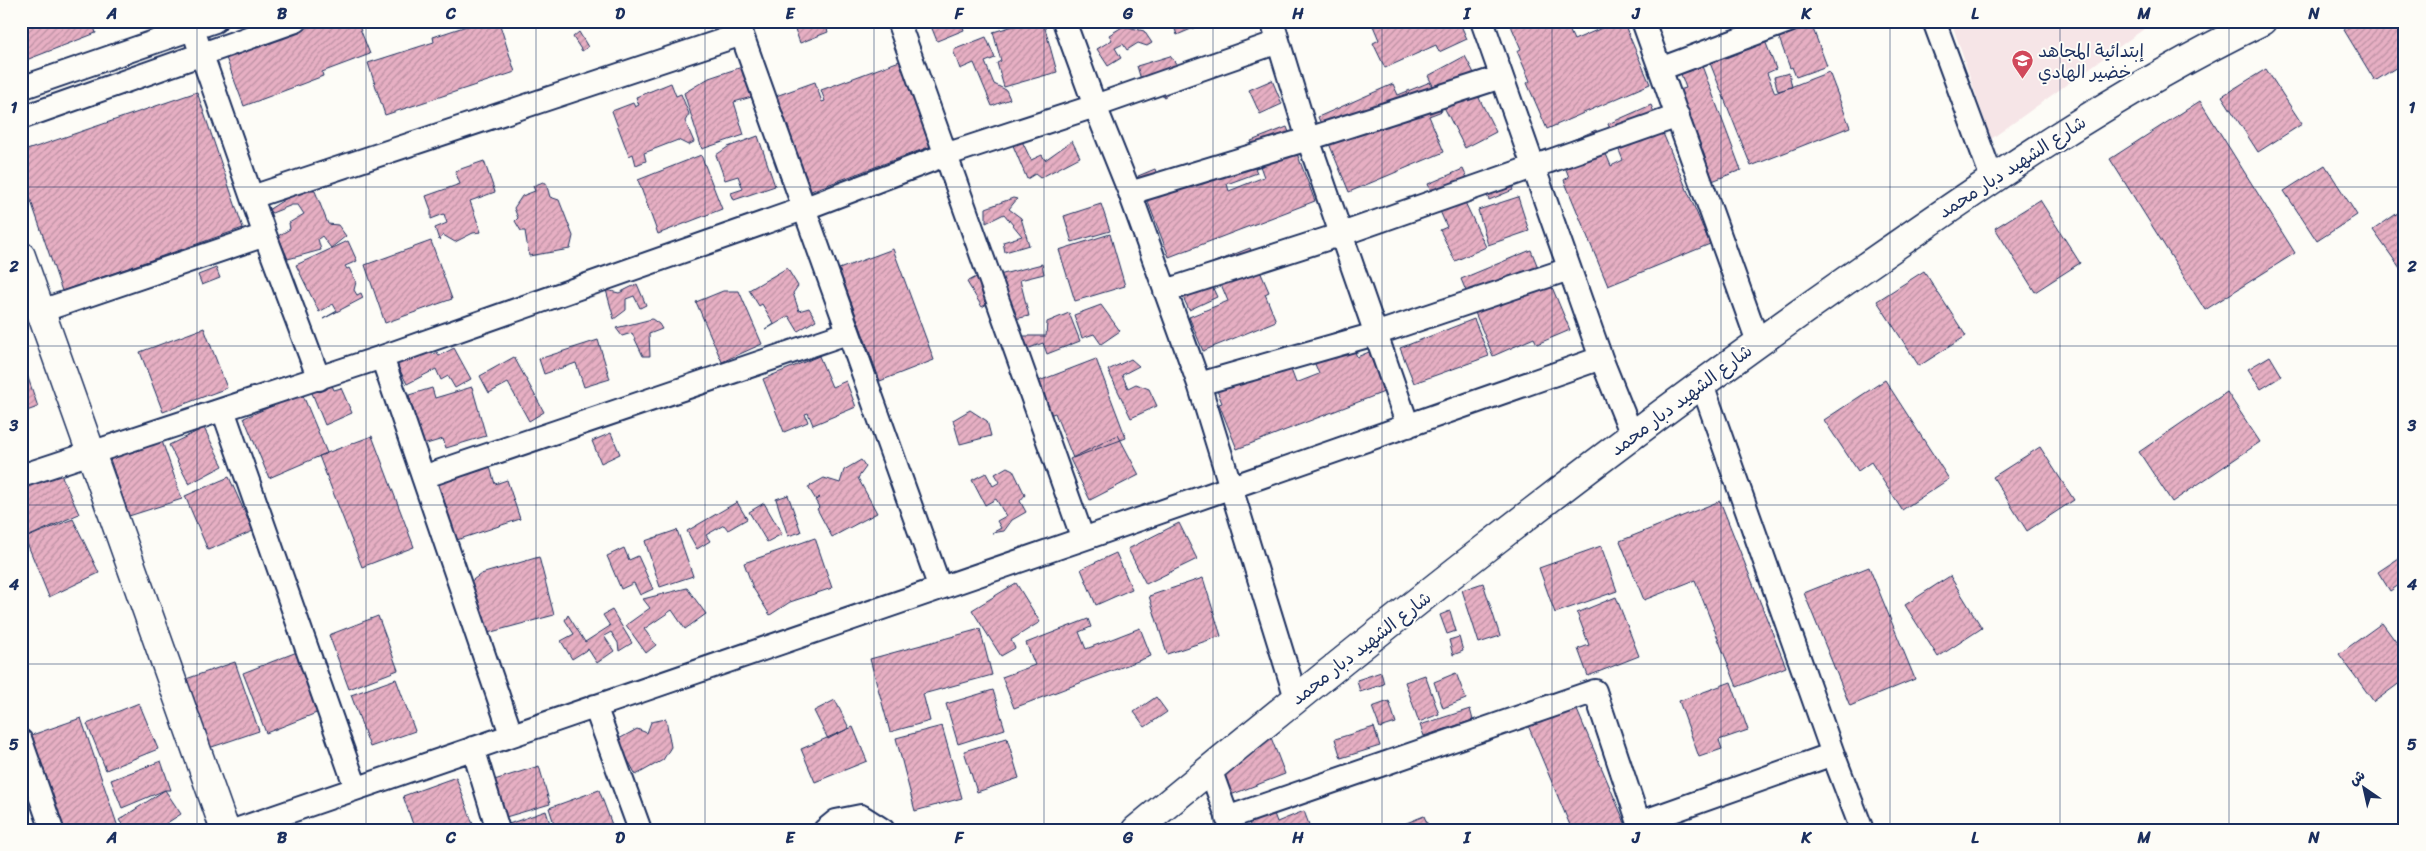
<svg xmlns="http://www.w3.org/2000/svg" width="2426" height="851" viewBox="0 0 2426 851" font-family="Sriracha,'Playpen Sans Arabic',sans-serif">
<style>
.built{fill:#f6e5e7}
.building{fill:url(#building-hatch);stroke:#1b2f5e}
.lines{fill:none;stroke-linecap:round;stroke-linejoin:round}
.minor-casing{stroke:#1b2f5e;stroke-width:26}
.tertiary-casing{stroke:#1b2f5e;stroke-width:31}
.minor{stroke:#fdfcf7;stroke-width:22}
.tertiary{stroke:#fdfcf7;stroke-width:28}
.grid{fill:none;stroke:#1b2f5e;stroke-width:1;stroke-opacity:0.55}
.labels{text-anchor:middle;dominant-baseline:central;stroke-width:4;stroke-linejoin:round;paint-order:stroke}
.poi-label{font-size:18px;fill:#1b2f5e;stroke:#fdfcf7;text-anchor:start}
.street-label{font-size:18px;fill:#1b2f5e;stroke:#fdfcf7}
.neatline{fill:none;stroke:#1b2f5e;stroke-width:2}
.grid-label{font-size:16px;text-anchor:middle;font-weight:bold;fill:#1b2f5e}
</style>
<defs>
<pattern id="building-hatch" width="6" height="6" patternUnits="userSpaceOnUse" patternTransform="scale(1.25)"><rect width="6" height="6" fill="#e7afc3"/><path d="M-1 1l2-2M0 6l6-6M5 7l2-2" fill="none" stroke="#ba8fa2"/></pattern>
</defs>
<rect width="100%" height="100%" fill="#fdfcf7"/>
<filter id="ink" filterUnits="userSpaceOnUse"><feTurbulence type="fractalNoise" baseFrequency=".02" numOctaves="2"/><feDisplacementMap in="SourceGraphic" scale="10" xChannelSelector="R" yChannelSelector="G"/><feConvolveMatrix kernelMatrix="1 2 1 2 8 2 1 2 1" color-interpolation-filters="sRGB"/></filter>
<g filter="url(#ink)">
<!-- built -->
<path class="built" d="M1951,21h204l-164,118z"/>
<!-- building -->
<path class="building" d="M21,21h71l4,12 -75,29z
M266,21h91l13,33 -48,18 1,4 -79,30 -25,-67z
M482,21l2,6 15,-5 16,50 -130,43 -17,-52 66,-21 -1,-5z
M792,21h32l4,11 -28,11z
M929,21h32l3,9 -27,11z
M1031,21h12l14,51 -53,15 -7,-24 4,-2 -8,-29z
M1172,21h38l-33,14z
M1371,21h88l8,18 -28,13 -3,-7 -51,23 -12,-25 6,-3z
M1509,21h67l1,3 -9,3 6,13 44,-19h5l27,63 -103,45 -20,-46 3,-2 -13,-30 4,-2z
M1792,21h18l17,45 -31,11 -4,-10 -2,1 -15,-41z
M2357,21h48v41l-30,19 -31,-51z
M1124,26l20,5 8,12 -5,3 -9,-3 -11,7 -4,-6 -8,4 6,10 -13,8 -11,-17 15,-9 -3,-5z
M579,32l9,15 -6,4 -9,-14z
M1762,33l14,36 -9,4 8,20 54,-21 21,55 -99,39 -43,-108z
M986,37l9,21 -10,4 9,22 12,6 4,9 -18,7 -18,-43 -14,6 -7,-19z
M1170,56l12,15 -16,16 6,5 -8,5 -22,-14 -5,-17z
M1465,56l20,38 -6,4 17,34 -31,16 -37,-72z
M905,59l32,85 -126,47 -35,-95 39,-14 7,20 3,-1 -4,-11z
M745,66l10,30 -21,6 10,33 -42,14 -18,-56 25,-15z
M1702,66l39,104 -29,11 -33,-91 7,-2 -5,-14z
M2266,69l36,55 -44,28 -36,-56z
M1789,73l3,14 -14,4 -4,-14z
M1272,80l10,24 -22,10 -11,-24z
M1430,82l12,29 -13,5 15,36 -95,40 -31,-75 75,-33 5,11z
M671,83l5,13 5,-2 8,20 -4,7 9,21 -6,3 -10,-5 -34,13 2,8 -10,4 -3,-11 -4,2 -17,-45 21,-8 2,4 4,-2 -3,-8z
M197,92l46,136 -181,63 -41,-119v-20z
M2200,101l95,152 -90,57 -95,-151z
M1651,105l59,139 -102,42 -44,-106 5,-3 -12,-30 39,-17 15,36 12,-6 -15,-36z
M1287,127l28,74 -146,56 -31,-81 17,-7 3,9 66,-26 1,4 22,-9 10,26 -30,11 2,7 35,-14 -13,-36z
M758,136l17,50 -41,14 -3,-7 12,-4 -5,-13 -13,4 -9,-25 12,-8z
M1021,139l10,21 11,-5 3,5 27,-19 8,16 -40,21 -5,-4 -8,5 -15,-36z
M701,155l21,54 -64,25 -20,-54z
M484,161l11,31 -25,9 11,31 -8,1 -18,9 -12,-7 -4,5 -4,-12 12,-5 -3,-9 -13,5v-9l-5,-14 34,-12 -5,-13z
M1502,165l11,25 -24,10 -5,-12 -21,10 23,49 -31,14 -15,-31 7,-3 -19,-43 35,-15 5,11z
M2325,165l32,50 -40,26 -33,-50z
M543,182l3,1 4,14 9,3 14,36 -3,13 -41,7 -4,-25h-4l-6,-10 3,-3 -4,-10 8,-12 13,-5 -2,-5z
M298,191h17l13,33 10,1 8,11 -15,12 -9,-12 -4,3 3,11 -33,9 -10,-23 12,-7 -1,-6 15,-9 -6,-9h-6l-20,8 -4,-3z
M1518,197l11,34 -41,14 -10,-35z
M1013,198l4,1 -8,10 12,9 8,27 -24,7 -2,-10 19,-6 -18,-22 -18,9v-15z
M2040,200l40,63 -45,29 -40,-64z
M1101,204l9,27 -38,11 -8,-26z
M2405,208v67l-32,-45z
M1110,234l15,52 -50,15 -16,-51z
M348,241l9,20 -12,5 2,3 2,-1 7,14 -2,8 3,5 4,-2 2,5 -40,21 14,-8 -4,-7 -14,8 -23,-47z
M431,241l21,58 -67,24 -20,-58z
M1250,248l19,44 -4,2 11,27 -73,30 -14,-34 39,-16 -16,-38z
M893,249l41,111 -54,21 -41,-112z
M1531,250l8,20 5,-2 26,62 -33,14 -3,-6 -41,18 -32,-77z
M1042,264l2,10 -24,6 9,36 -19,4 -11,-45z
M216,268l4,10 -18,7 -4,-10z
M787,268l11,18 -5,7 6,18 10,-3 7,12 -18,11 -9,-15 -24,14 9,-6 -12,-20 -3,2 -10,-16z
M1204,269l13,28 -28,13 -13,-28z
M1924,271l42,65 -47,30 -42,-65z
M980,275l15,24 -13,8 -15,-25z
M637,284l9,21 -6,3 -6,-12 -8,3v11l-12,9 -8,-29 13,3z
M723,291h16l23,53 -40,18 -26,-60z
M1101,305l19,26 -19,13 -7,-10 -12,4 -8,-23z
M1069,313l11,28 -33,13 -4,-11 -16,6 -5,-13h24l1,-14z
M652,319l7,5 3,5 -13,5 1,22h-7l-11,-23 -10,3 -6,-8z
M1474,319l15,37 -75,27 -14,-35z
M204,328l23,60 -64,24 -23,-60z
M1346,328l11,29 12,-5 15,40 -147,57 -18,-45 3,-1 -11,-27 72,-28 13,35 23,-9 -6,-15 -17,-11z
M598,340l12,39 -26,8 -8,-24 -32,11 -5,-15z
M417,342l7,12 6,-3 3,4 4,-3 2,4 15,-8 17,31 -16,9 -7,-12 -7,4 -5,-11 -29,15 -15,-29z
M819,356l13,31 14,-6 10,26 -43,18 -5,-12 -3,1 3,8 -24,10 -21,-53z
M2270,356l12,20 -21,13 -13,-20z
M21,357l17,50 -17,6z
M514,357l30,55 -15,9 -21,-38 -19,10 -9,-17z
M1096,359l30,79 -53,20 -18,-45 -17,6 -12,-33z
M1131,359l8,7 -17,9 6,13 8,-4 13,5 8,17 -26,12 -23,-48z
M1885,380l64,99 -47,31 -31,-48 -13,9 -34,-51z
M331,383l3,7 7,-2 11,25 -27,12 -15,-37z
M472,387l14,49 -40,12 -3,-9 -20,6 -14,-50 23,-7 3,10z
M2227,392l33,50 -88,60 -33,-50z
M302,393l25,60 -58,25 -25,-60z
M970,410l17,11 4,15 -31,8 -7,-24z
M204,428l19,38 -34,18 -20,-39z
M611,433l9,21 -19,9 -9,-22z
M1118,435l21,40 -49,25 -20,-41z
M372,436l42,111 -52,20 -43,-111z
M162,441l20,58 -53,17 -19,-57z
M2040,447l34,53 -47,31 -34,-54z
M54,459l25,55 -54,24 -4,-8v-56z
M861,460l5,7 -8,11 19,35 -45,24 -15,-28 2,-2 -4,-7 5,-3 -4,3 -8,-13 16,-9 16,5 4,-13z
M490,467l5,17 12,-4 13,39 -63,21 -19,-56z
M1007,467l6,3 12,25 -5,6 6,11 -14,8 -8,11 -12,2 9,-5 -4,-7 9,-5 -10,-17 -11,6 -13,-25 14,-7 7,13 7,-4 -5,-8z
M229,477l24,54 -45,19 -23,-54z
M788,495l13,37 -13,4 -12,-37z
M1720,501l66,166 -49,20 -42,-107 -51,20 -24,-59z
M737,502l10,17 -19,11 -4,-5 -18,10 4,6 -13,8 -10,-18z
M764,503l18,31 -15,8 -18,-30z
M73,519l26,54 -50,24 -24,-59z
M1179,523l18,36 -51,25 -18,-35z
M677,530l16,46 -33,11 -15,-46z
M815,538l17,50 -42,14 -20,13 -17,-27 -9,-25z
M1601,546l16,45 -62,22 -16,-45z
M624,548l5,12 9,-4 15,33 -13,6 -6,-12 -13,6 -14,-33z
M1116,553l16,36 -36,16 -15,-36z
M2405,554v27l-15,10 -12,-19z
M539,557l15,58 -70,19 -14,-52 11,-8z
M1869,567l46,112 -65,27 -46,-113z
M1950,576l32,52 -44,29 -33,-52z
M1203,578l18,58 -54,18 -18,-58z
M1016,583l24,39 -29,18 4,8 -14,8 -29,-46z
M1483,583l17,53 -21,7 -17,-53z
M687,588l19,26 -21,15 -13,-19 -28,19 12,16 -10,8 -20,-28 24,-17 -7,-9z
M1616,597l23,59 -51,20 -10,-27 11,-4 -12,-32z
M612,610l20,33 -13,8 -1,-8 -7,-11 -7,4 10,15 -17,12 -9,-14 -16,10 -11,-18 13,-7 -9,-14 3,-5 17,27 25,-16 -7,-11z
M1450,611l6,20 -9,3 -7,-19z
M378,616l20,54 -49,19 -20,-54z
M1088,619l3,8 -12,5 7,17 54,-21 11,28 -137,52 -12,-31 33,-12 -9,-22z
M2382,623l23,31v25l-31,23 -35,-48z
M980,629l12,46 -69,19 7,27 -40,11 -20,-73z
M1459,637l4,14 -10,4 -4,-15z
M297,652l22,60 -53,21 -23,-60z
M235,662l24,69 -50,17 -23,-69z
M1381,672l3,12 -24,8 -3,-12z
M1456,673l10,26 -23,9 -9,-26z
M1425,675l14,39 -20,8 -14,-40z
M396,679l19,52 -45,16 -19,-52z
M1731,682l17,48 -29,10 3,9 -23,8 -20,-56z
M993,690l12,39 -47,15 -12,-40z
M1156,697l11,15 -22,15 -11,-15z
M835,700l14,28 -21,11 -14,-28z
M1389,701l7,22 -16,5 -8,-21z
M139,703l19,46 -52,21 -19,-46z
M1574,703l54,127h-56l-45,-107z
M1470,709l3,11 -49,16 -4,-11z
M81,718l38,112h-59l-31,-94z
M666,719l5,28 -8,13 -27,15 -19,-35 20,-11 10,4 4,-11z
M942,726l20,72 -47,13 -19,-73z
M853,727l14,34 -52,21 -14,-33z
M1267,727l18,47 -57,22 -11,-29z
M1374,727l6,19 -39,12 -6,-19z
M1007,738l12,40 -42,14 -13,-41z
M161,761l10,29h-6l-43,18 -11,-28z
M539,766l11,38 -51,15 -11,-37z
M456,777l19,53h-60l-12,-34z
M165,790l16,24 -25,16h-30l-7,-10z
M599,790l15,40h-58l-7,-22z
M1272,808l5,14 27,-11 7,19h-59l-5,-12z
M26,810l7,20h-12v-19z
M546,811l6,19h-51l-1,-3z
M1424,816l6,14h-41z"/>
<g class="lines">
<defs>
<path id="minor" d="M190,21l75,214 54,144
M737,21l203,567
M898,21l185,518
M1064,21l31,85 35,87 69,191 97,314
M1272,21l36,118 100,287
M1482,21l119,337 31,77
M1643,21l115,321
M1934,21l58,157
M1660,69l129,-48
M21,88l194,-67
M21,118l275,-97
M1130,193l178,-54 193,-62
M252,197l490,-163
M1165,291l177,-57 336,-118
M41,311l224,-76
M382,357l129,377
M1199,384l176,-50 194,-65
M1702,384l131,370 29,76
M223,410l133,378
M21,476l361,-119 421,-148 142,-54 150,-49 183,-64
M423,477l424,-144
M595,706l45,124
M21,741l31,89
M473,748l25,82
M1210,769l22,61
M1227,818l368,-127 44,132
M236,830l847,-291 518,-181
M825,830l11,-9 25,-5 22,14
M1641,830l-2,-7 194,-69"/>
<path id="tertiary" d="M21,256l204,574
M1136,830c231,-191 466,-379 712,-551 133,-93 267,-187 414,-258"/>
</defs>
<!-- minor casing -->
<use href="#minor" class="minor-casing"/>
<!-- tertiary casing -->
<use href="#tertiary" class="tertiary-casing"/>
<!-- minor -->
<use href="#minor" class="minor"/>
<!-- tertiary -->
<use href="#tertiary" class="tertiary"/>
</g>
</g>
<!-- grid -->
<path class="grid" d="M197,21v809M366,21v809M536,21v809M705,21v809M874,21v809M1044,21v809M1213,21v809M1382,21v809M1552,21v809M1721,21v809M1890,21v809M2060,21v809M2229,21v809M21,187h2384M21,346h2384M21,505h2384M21,664h2384"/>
<!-- icons -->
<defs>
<symbol id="school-pin" viewBox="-11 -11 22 30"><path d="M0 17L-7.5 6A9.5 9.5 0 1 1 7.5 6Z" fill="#d1495b" stroke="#fdfcf7"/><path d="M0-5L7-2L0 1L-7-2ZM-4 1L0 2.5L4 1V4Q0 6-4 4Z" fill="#fff"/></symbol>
</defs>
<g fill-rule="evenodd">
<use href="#school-pin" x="2010" y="48" width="25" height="34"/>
</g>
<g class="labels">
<!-- poi labels -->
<g class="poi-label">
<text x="2038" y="51">إبتدائية المجاهد<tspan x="2038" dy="21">خضير الهادي</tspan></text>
</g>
<!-- street labels -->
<g class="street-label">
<text transform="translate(2012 167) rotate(-33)">شارع الشهيد دبار محمد</text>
<text transform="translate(1681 400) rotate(-37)">شارع الشهيد دبار محمد</text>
<text transform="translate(1361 648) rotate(-38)">شارع الشهيد دبار محمد</text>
</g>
</g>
<!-- margin -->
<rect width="2426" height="851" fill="none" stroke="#fdfcf7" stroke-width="55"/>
<!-- north arrow -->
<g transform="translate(2364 788) rotate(326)" stroke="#fdfcf7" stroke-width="4" paint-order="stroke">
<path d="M0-4L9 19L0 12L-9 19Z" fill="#1b2f5e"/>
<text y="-8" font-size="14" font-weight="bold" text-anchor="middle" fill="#1b2f5e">ش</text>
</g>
<rect x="28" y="28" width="2370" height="796" class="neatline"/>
<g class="grid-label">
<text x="112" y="19">A</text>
<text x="282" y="19">B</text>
<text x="451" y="19">C</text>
<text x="620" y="19">D</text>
<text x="790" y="19">E</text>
<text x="959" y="19">F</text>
<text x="1128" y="19">G</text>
<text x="1298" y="19">H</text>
<text x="1467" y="19">I</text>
<text x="1636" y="19">J</text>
<text x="1806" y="19">K</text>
<text x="1975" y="19">L</text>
<text x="2144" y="19">M</text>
<text x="2314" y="19">N</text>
<text x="14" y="113">1</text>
<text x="2412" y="113">1</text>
<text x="14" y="272">2</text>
<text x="2412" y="272">2</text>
<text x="14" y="431">3</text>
<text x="2412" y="431">3</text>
<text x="14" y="590">4</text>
<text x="2412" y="590">4</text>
<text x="14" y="750">5</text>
<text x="2412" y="750">5</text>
<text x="112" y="843">A</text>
<text x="282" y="843">B</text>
<text x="451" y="843">C</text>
<text x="620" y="843">D</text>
<text x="790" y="843">E</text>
<text x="959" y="843">F</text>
<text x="1128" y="843">G</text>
<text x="1298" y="843">H</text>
<text x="1467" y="843">I</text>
<text x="1636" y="843">J</text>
<text x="1806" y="843">K</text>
<text x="1975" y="843">L</text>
<text x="2144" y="843">M</text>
<text x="2314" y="843">N</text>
</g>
</svg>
